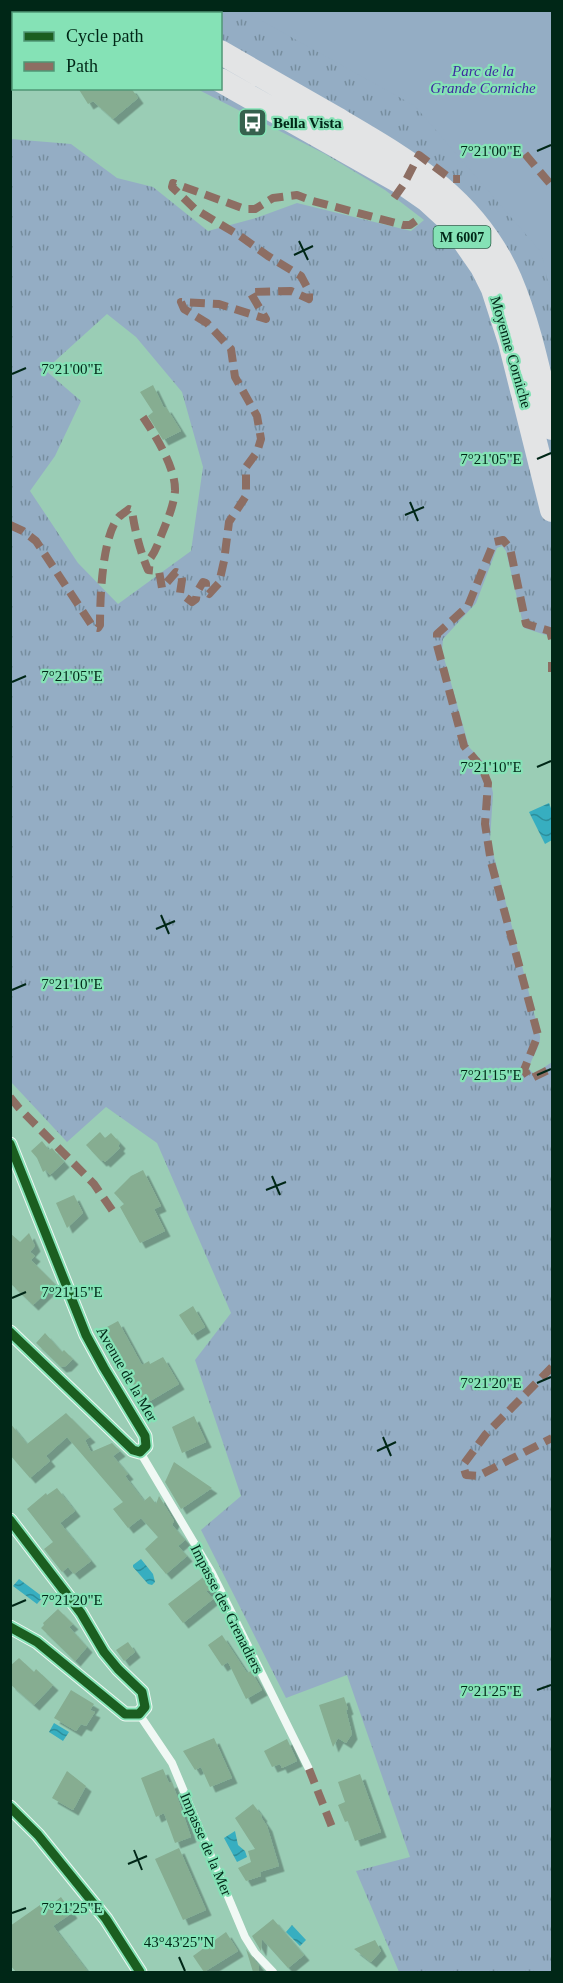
<svg xmlns="http://www.w3.org/2000/svg" width="563" height="1983" viewBox="0 0 563 1983" font-family="Georgia,serif">
<style>
.grass{fill:url(#grass-tufts);fill-rule:evenodd}
.park{fill:#94adc4}
.water{fill:url(#water-waves)}
.building{fill:#86ad91;filter:url(#shadow)}
.lines{fill:none;stroke-linecap:round;stroke-linejoin:round}
.service{stroke:#f0f8f4;stroke-width:8}
.minor{stroke:#f0f8f4;stroke-width:15}
.primary{stroke:#e3e4e5;stroke-width:24}
.quiet{stroke:#8d6e63;stroke-width:8;stroke-dasharray:15 8;stroke-linecap:butt}
.cycleway-casing{stroke:#85e2b6;stroke-width:13}
.cycleway{stroke:#1b5e20;stroke-width:9}
.ticks{fill:none;stroke:#002717;stroke-width:2}
.labels{text-anchor:middle;dominant-baseline:central;stroke-width:4.5;stroke-linejoin:round;paint-order:stroke}
.shield{fill:#85e2b6;stroke:#285f47;stroke-width:1.5}
.shield-label{font-size:14px;font-weight:bold;fill:#002717}
.park-label{font-size:15px;font-style:italic;fill:#3f2ba1;stroke:#85e2b6}
.poi-label{font-size:15px;font-weight:bold;fill:#002717;stroke:#85e2b6;text-anchor:start}
.street-label{font-size:15px;fill:#002717;stroke:#85e2b6}
.ticks-label{font-size:15px;text-anchor:middle;fill:#002717;stroke:#85e2b6;stroke-width:4.5;stroke-linejoin:round;paint-order:stroke}
</style>
<defs>
<pattern id="grass-tufts" width="24" height="20" patternUnits="userSpaceOnUse" patternTransform="scale(1.5)"><rect width="24" height="20" fill="#94adc4"/><path d="M3 7l-1-3M5 7V3M7 7l1-3M15 17l-1-3M17 17v-4M19 17l1-3" fill="none" stroke="#768d9e"/></pattern>
<pattern id="water-waves" width="16" height="10" patternUnits="userSpaceOnUse" patternTransform="scale(1.5)"><rect width="16" height="10" fill="#37aec0"/><path d="M0 5q4-4 8 0t8 0" fill="none" stroke="#2c8e9b"/></pattern>
<filter id="shadow"><feDropShadow dx="5.5" dy="5.5" stdDeviation="0" flood-color="#0004"/></filter>
</defs>
<rect width="100%" height="100%" fill="#9acdb5"/>
<!-- grass -->
<path class="grass" d="M77,11h475v623l-6,1 -22,-7 -18,-77 -4,-5 -5,2 -21,55 -33,36 -1,12 27,96 18,19 6,27 -3,48 50,195c1,11 -9,21 -11,33l5,5 18,-12v910h-153l-43,-101 54,-14 -63,-182 -61,23 -85,-168 40,-34 -46,-136 36,-47 -74,-170 -51,-36 -39,35 -56,-60v-943l60,5 46,34 36,9 55,44 48,-13 41,-15 114,28 13,-11 -39,-30 -60,-36 -128,-65 23,-1v-74h-139zM107,314l29,23 46,55 21,75 -12,84 -73,53 -40,-41 -48,-72 25,-35 26,-55 -36,-31z"/>
<!-- park -->
<path class="park" d="M244,11h308v288l-11,-47 -126,-146z"/>
<!-- water -->
<path class="water" d="M549,803l3,8v29l-7,4 -16,-32z
M141,1559l12,15 2,8 -3,3 -4,-1 -15,-17v-2z
M19,1579l24,18 -6,7 -24,-18z
M54,1723l15,9 -6,9 -14,-9z
M235,1831l3,14 7,6 2,6 -10,5 -13,-24z
M292,1925l14,15 -6,6 -14,-14z"/>
<!-- building -->
<path class="building" d="M78,88h53l7,10 -25,21 -20,-18 -5,3z
M153,385l11,23 2,-1 15,24 -18,9 -15,-24 5,-4 -13,-20z
M100,1132l5,6 6,-5 9,10 -2,3 2,2 -15,14 -2,-2 -2,1 -15,-16z
M42,1141l7,9 3,-2 12,14 -14,13 -4,-5 -3,2 -6,-14 -6,-7z
M143,1170l18,36 -7,3 11,22 -25,12 -20,-36 4,-3 -10,-11 17,-17z
M74,1195l9,18 -16,15 -11,-25z
M10,1233l10,9 9,-9 6,13 -5,6 5,4 -4,4 24,24 -22,21 -23,-22z
M193,1306l12,21 -13,8 -13,-20z
M118,1321l24,44 7,-4 1,3 13,-7 16,27 -34,20 -24,-41 -7,3 -18,-33z
M45,1333l17,19 2,-2 9,9 -7,7 -5,1 -25,-24z
M66,1413l24,24 -5,3 6,12 21,-9 8,8 -7,5 15,18 -3,2 19,25 6,-5 6,8 3,-8 15,25 -2,4 13,15 -7,6 9,10 -21,18 -21,-25 13,-12 -17,-19 -13,10 -15,-19 10,-7 -56,-65 -21,19 4,5 -20,17 -20,-23v-32l17,21z
M194,1416l12,26 -24,11 -10,-26z
M174,1462l38,26 -31,21 -16,-27z
M57,1488l18,23 -15,12 31,38 -17,13 -6,-7 -6,5 -18,-23 9,-7 -26,-33 19,-16 1,2z
M206,1575l8,15 -8,1 7,8 -30,24 -15,-19z
M58,1609l15,15 -4,3 18,20 -12,14 -34,-33 3,-3 -1,-2z
M222,1635l25,38 4,-2 11,19 -16,9 -18,-37 -6,4 -14,-21z
M128,1642l7,10 -11,9 -8,-11z
M19,1658l15,14 2,-3 17,16 -19,20 -24,-21v-18z
M71,1690l23,14 -4,6 5,2 -9,14 -5,-2 -5,7 -22,-13z
M344,1697l4,12 -2,1 6,24 -6,9 -8,-5 -5,9 -14,-42z
M214,1738l18,40 -22,9 -9,-20 -6,3 -12,-19z
M287,1739l10,22 -15,7 -2,-4 -8,3 -8,-16z
M163,1769l6,14 3,-1 19,55 -16,6 -11,-30 -8,4 -15,-39z
M67,1771l19,15 -13,24 -21,-12z
M360,1774l21,58 -26,9 -7,-20 -3,1 -7,-17 7,-3 -7,-20z
M253,1804l9,12 -1,1 6,9 12,40 -19,6 1,4 -15,5 -8,-13 13,-6 -3,-11 7,-2 -20,-31z
M179,1848l27,62 -23,10 -28,-61z
M61,1897l11,16 -19,13 35,46h-72l-6,-7v-39l30,-21 4,5z
M273,1919l31,36 -16,13 -26,-29 -1,12 -9,-15z
M226,1932l12,19 -34,21 -11,-16z
M375,1940l6,11 -10,11 -17,-13z
M246,1949l13,17v6h-6z"/>
<g class="lines">
<!-- service -->
<path class="service" d="M140,1452l72,121 97,196
M139,1714l33,49 73,174 10,16 18,19"/>
<!-- minor -->
<path class="minor" d="M10,1144l76,191 18,33 41,68 1,10 -6,6 -7,-2 -123,-118
M10,1520l71,93 23,39 14,17 24,23 3,15 -6,7h-14l-88,-72 -27,-15
M10,1807l28,28 68,84 34,53"/>
<!-- primary -->
<path class="primary" d="M100,10l5,4
M149,10l6,4
M220,52c39,22 77,44 115,66 73,43 139,79 175,161 20,47 30,100 42,149
M220,80l184,104 23,16 24,22 31,45 11,22 17,53 42,168"/>
<!-- quiet -->
<path class="quiet" d="M525,154l27,32
M394,198l10,-14 15,-29 32,24h9
M143,417c12,18 33,51 32,74 -1,13 -7,28 -12,40 -5,12 -8,24 -18,33
M10,525l13,6 13,10 57,86 5,1 2,-3c0,-26 2,-87 18,-107 2,-3 8,-6 11,-9l3,1c2,18 9,44 16,60l11,1 3,17 14,-16 5,2 1,6 -2,13 12,9 4,-3 1,-7 6,-10 3,1v9l3,2 10,-11 5,-22 5,-39 17,-26v-29l11,-15 4,-13 -4,-23 -22,-39 -4,-28 -24,-26 -23,-14 -3,-7 38,2 47,15 -16,-27 41,-1 18,8v-8l-8,-15 -33,-20 -28,-20 -45,-27 -23,-22 1,-4 72,26h10l18,-11 24,-3 16,6 90,24h7l7,-5
M552,639l-2,-8 -24,-7 -16,-76 -7,-8 -9,2 -26,64 -31,28v11l27,101 18,22 6,15 -3,41 6,38 47,173 -14,35 6,9 22,-11
M552,662v10
M10,1097l9,11 75,76 20,29
M552,1367l-66,67 -23,31 3,10 12,1 74,-38
M309,1769l23,58"/>
<defs>
<path id="cycleway" d="M10,1144l76,191 18,33 41,68 1,10 -6,6 -7,-2 -123,-118
M10,1520l71,93 23,39 14,17 24,23 3,15 -6,7h-14l-88,-72 -27,-15
M10,1807l28,28 68,84 34,53"/>
</defs>
<!-- cycleway casing -->
<use href="#cycleway" class="cycleway-casing"/>
<!-- cycleway -->
<use href="#cycleway" class="cycleway"/>
</g>
<!-- ticks -->
<path class="ticks" d="M537,151l14,-6M299,241l9,19M294,255l19,-9M12,374l14,-6M537,459l14,-6M410,502l8,19M405,515l19,-8M12,682l14,-6M537,767l14,-6M161,915l8,19M156,929l19,-8M12,990l14,-6M537,1075l14,-6M272,1176l8,19M266,1190l20,-8M12,1298l14,-6M537,1383l14,-6M383,1437l8,19M377,1451l19,-9M12,1606l14,-6M537,1690l14,-5M134,1850l8,20M128,1864l19,-8M12,1913l14,-5M179,1957l6,14"/>
<!-- icons -->
<defs>
<symbol id="bus-square" viewBox="-11 -11 22 22"><rect x="-9" y="-9" width="18" height="18" rx="4" fill="#36614e" stroke="#85e2b6"/><path d="M-5-6H5V4H4V6H2V4H-2V6H-4V4H-5ZM-3.5-4V0h7V-4ZM-3.5 1.2v1.5H-2V1.2ZM2 1.2v1.5H3.5V1.2Z" fill="#fff"/></symbol>
</defs>
<g fill-rule="evenodd">
<use href="#bus-square" x="236" y="106" width="33" height="33"/>
</g>
<g class="labels">
<!-- shield labels -->
<rect class="shield" x="433.5" y="226" width="57" height="22" rx="4.5"/>
<g class="shield-label">
<text x="462" y="237">M 6007</text>
</g>
<!-- park labels -->
<g class="park-label">
<text x="483" y="71">Parc de la<tspan x="483" dy="17">Grande Corniche</tspan></text>
</g>
<!-- poi labels -->
<g class="poi-label">
<text x="273" y="123">Bella Vista</text>
</g>
<!-- street labels -->
<g class="street-label">
<text transform="translate(511 352) rotate(74)">Moyenne Corniche</text>
<text transform="translate(127 1374) rotate(60)">Avenue de la Mer</text>
<text transform="translate(227 1609) rotate(63)">Impasse des Grenadiers</text>
<text transform="translate(206 1844) rotate(67)">Impasse de la Mer</text>
</g>
</g>
<g class="ticks-label">
<text x="491" y="156">7°21'00"E</text>
<text x="72" y="374">7°21'00"E</text>
<text x="491" y="464">7°21'05"E</text>
<text x="72" y="681">7°21'05"E</text>
<text x="491" y="772">7°21'10"E</text>
<text x="72" y="989">7°21'10"E</text>
<text x="491" y="1080">7°21'15"E</text>
<text x="72" y="1297">7°21'15"E</text>
<text x="491" y="1388">7°21'20"E</text>
<text x="72" y="1605">7°21'20"E</text>
<text x="491" y="1696">7°21'25"E</text>
<text x="72" y="1913">7°21'25"E</text>
<text x="179" y="1947">43°43'25"N</text>
</g>
<!-- border -->
<rect width="563" height="1983" fill="none" stroke="#002717" stroke-width="24"/>
<!-- legend -->
<rect x="12" y="12" width="210" height="78" fill="#85e2b6" stroke="#509776" stroke-width="1.5"/>
<rect x="24" y="32" width="30" height="9" fill="#1b5e20" stroke="#509776" stroke-width="1.5"/>
<text x="66" y="42" font-size="18" fill="#002717">Cycle path</text>
<rect x="24" y="62" width="30" height="9" fill="#8d6e63" stroke="#509776" stroke-width="1.5"/>
<text x="66" y="72" font-size="18" fill="#002717">Path</text>
</svg>
